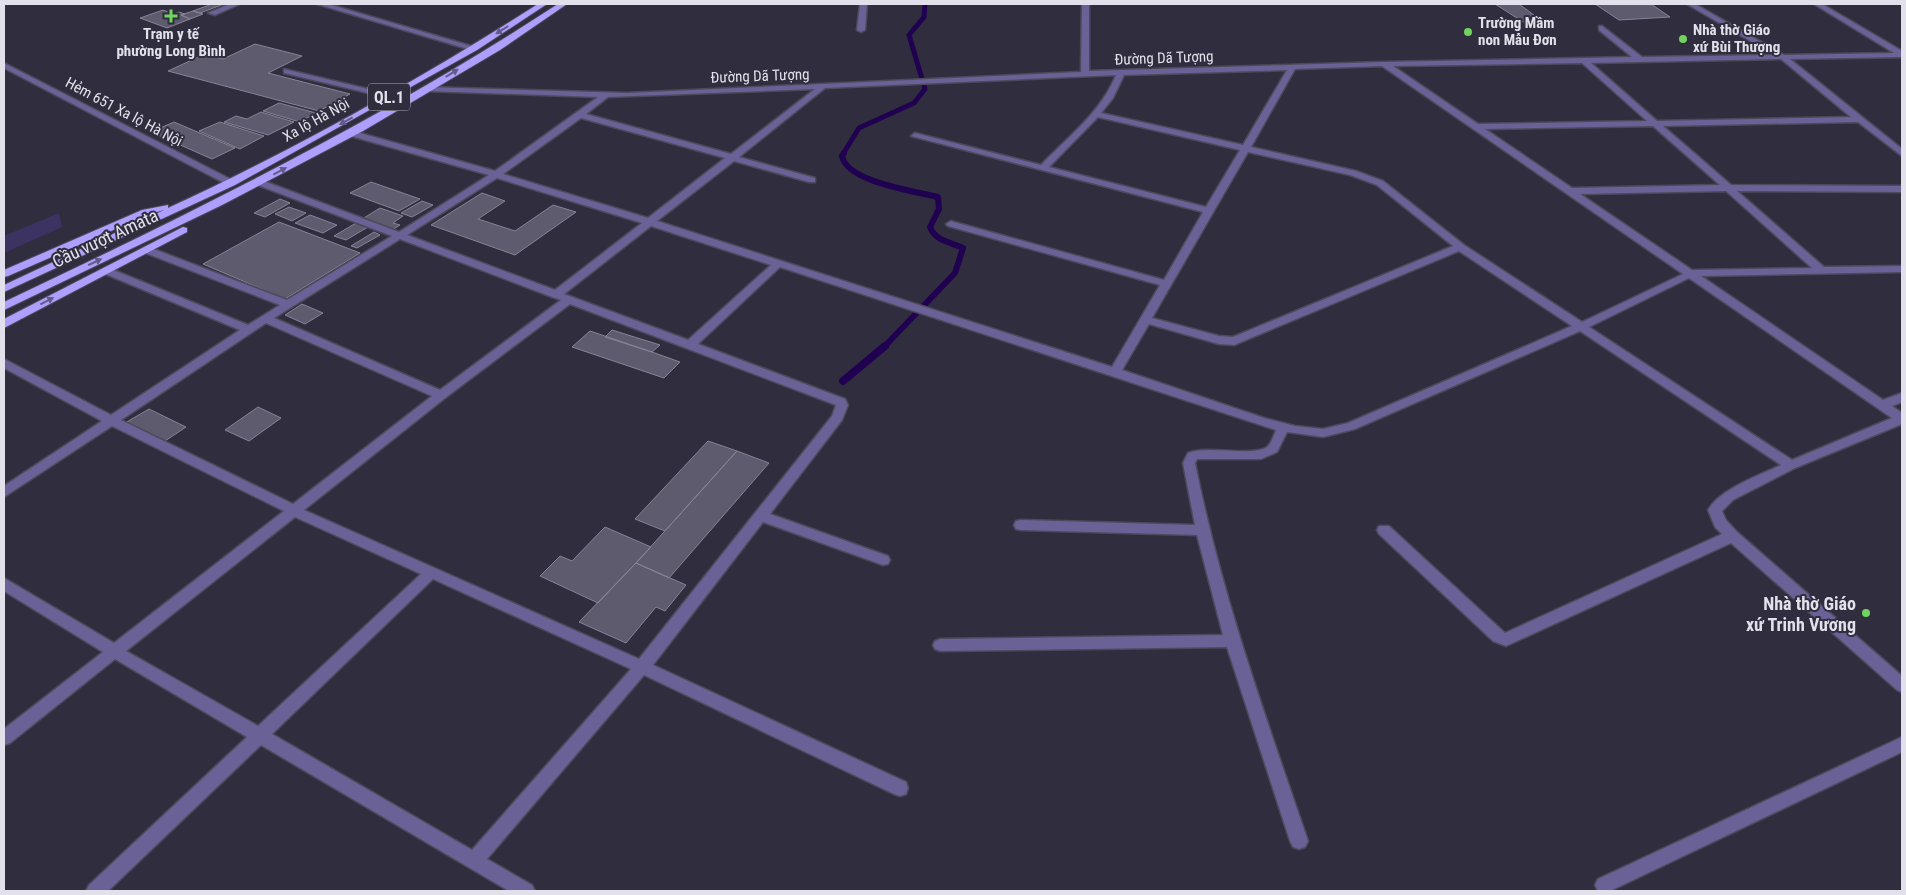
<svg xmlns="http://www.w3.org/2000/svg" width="1906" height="895" viewBox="0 0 1906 895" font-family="'Roboto Condensed',sans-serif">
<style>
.green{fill:#3c3362}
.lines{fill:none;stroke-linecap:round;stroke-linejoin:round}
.stream-far2{stroke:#200050;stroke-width:5}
.stream-far1{stroke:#200050;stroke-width:6}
.stream{stroke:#200050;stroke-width:8}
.building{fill:#5d5b6d;stroke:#858395}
.minor-casing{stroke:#4c4a5a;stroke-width:3}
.trunk-casing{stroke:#4c4a5a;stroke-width:2}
.minor{fill:#6a6197;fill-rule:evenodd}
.trunk{fill:#ae9efd;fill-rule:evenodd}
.oneway{fill:#625b8a}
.poi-dot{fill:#71d35e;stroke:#302e3e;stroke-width:2}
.labels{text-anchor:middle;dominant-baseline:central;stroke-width:4;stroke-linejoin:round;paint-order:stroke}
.far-poi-label{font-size:15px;font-weight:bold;fill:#e1e0eb;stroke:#302e3e;text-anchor:start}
.far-street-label{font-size:15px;fill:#e1e0eb;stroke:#302e3e}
.shield{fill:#302e3e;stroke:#acabb7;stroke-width:1}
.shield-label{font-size:16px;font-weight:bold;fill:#e1e0eb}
.street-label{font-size:18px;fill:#e1e0eb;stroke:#302e3e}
.poi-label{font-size:18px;font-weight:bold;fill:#e1e0eb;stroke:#302e3e;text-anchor:end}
</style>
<rect width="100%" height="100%" fill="#302e3e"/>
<!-- green -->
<path class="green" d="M59,213l3,14 -58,26v-17z"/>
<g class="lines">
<!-- stream-far2 -->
<path class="stream-far2" d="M843,154l16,-26 55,-25 11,-14 -16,-54 15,-18 1,-13"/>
<!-- stream-far1 -->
<path class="stream-far1" d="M844,153l-2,3c5,26 72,35 96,41l1,12 -9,18c5,14 21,15 33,21l-8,25 -71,74"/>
<!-- stream -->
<path class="stream" d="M843,381l42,-35"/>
</g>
<!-- building -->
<path class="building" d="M212,4h12l-24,9 -7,-2z
M1495,4h24l27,20 -18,1z
M1595,4h56l19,13 -51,3z
M163,10l11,4 5,-2 6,2 -4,1 9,4 -23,9 -27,-10z
M193,11l10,3 -13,5 -9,-4z
M255,44l47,12 -34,17 82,21 -31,17 -151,-40 37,-17 18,5z
M279,103l37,10 -16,9 -37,-11z
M261,112l33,10 -26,13 -44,-13 12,-6 11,3z
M174,122l61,26 -23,11 -61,-27z
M220,122l3,1 41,13 -24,13 -41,-18z
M371,182l49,17 -21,12 -49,-18z
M482,193l23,8 -27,18 37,12 38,-26 23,7 -61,43 -84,-30z
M280,199l10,4 -25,14 -11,-4z
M422,201l11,4 -21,12 -11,-4z
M289,207l17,6 -14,8 -17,-7z
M380,208l23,8 -10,7 7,2 -11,7 -30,-11z
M310,215l27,10 -14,8 -28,-10z
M279,222l81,31 -75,46 -82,-35z
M356,223l12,4 -22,13 -12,-4z
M374,232l6,3 -23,13 -6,-2z
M302,304l21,9 -18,11 -20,-9z
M612,330l48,15 -8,7 -47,-15z
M590,331l62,21 28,10 -16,16 -92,-31z
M258,407l23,11 -32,23 -24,-11z
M149,409l37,18 -24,16 -37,-20z
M708,441l29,10 -72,80 -30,-12z
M737,451l32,12 -100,115 -33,-15z
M605,527l46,20 -53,56 -58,-27 20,-20 12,5z
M636,563l50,22 -21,26 -9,-4 -30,36 -47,-21z"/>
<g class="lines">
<defs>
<path id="minor" d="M230,4h10l-25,11 -7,-2z
M317,4h11l150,44 -7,2z
M860,4h7l-2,26 -4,2 -4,-2z
M1082,4h7v67l295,-9 248,-5 -33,-27v-4h3l40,31 132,-2 -87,-51h8l89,51 110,-2 -80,-49h8l80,47v6l-112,2 112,90v7l-44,-34 -195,4 68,59 171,1v6l-165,-1 87,76 78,-1v6l-201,4 182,124 19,-7v9l-10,4 10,7v11l-107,44 -62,32 -11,11 4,9 11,12 165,144v16l-5,-2 -166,-147 -225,103 -13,-5 -114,-107 -2,-4 2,-4h10l116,107 217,-99 -7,-7 -7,-17c12,-21 52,-35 73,-45l-201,-134 -225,98 -32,8 -36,-5 -10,20 -16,7h-64l-2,4c26,131 70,252 113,378l-3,6 -6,2 -6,-2 -3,-6 -63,-194 -287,4 -5,-2 -2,-4 2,-4 5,-2 283,-4 -26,-100 -176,-5 -5,-1 -2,-4 2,-4 5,-1 174,5 -12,-62 5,-10c21,-8 65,4 79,-6 4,-3 7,-12 9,-17l-496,-163 -82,77 147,55 3,6 -6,15 -72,94 118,42 2,4 -2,4 -5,1 -120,-43 -110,143 253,117 2,6 -2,6 -6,2 -6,-2 -250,-119 -157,184 45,26 3,6h-26l-248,-146 -153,146h-22l3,-6 158,-148 -132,-78 -105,84 -6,2v-16l99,-77 -99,-61v-13l110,65 170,-132 -172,-85 -108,71v-11l98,-65 -98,-53v-9l107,56 129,-85 -137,-57v-4h8l137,56 32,-20 -137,-53v-4h8l136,52 105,-64 -137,-52v-4h6l138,52 90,-57 -142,-40v-4h6l142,40 103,-74 -171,-6h-3v-4l203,6 454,-21zM1781,59l70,58 -194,4 -66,-58zM1582,63l65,58 -169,3 -85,-58zM1382,66l301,208 -101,48 -118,-77 -81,-64 -27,-10 -105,-24 44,-78zM1287,70l-44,75 -142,-32 12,-15 11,-23zM1116,75c-15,37 -48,62 -75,90l-126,-32 -4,3 292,76 -39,68 -210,-58 -3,-1 -5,3 2,2 212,59 -48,82 -455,-146 77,-60 75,21h6v-4l-76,-21 86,-69zM815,89l-84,65 -145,-40 22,-17zM1098,117l142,33 -34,57 -157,-40zM581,118l144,40 -77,60 -145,-44zM1653,126l67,59 -148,3 -87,-59zM1248,152l102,23 27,10 76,61 -220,91 -14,-1 -67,-18zM497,178l145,45 -87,67 -148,-55zM1726,191l86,77 -120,2 -112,-76zM651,226l120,39 -83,75 -124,-46zM400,239l152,58 9,3 -121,90 -166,-72zM1459,251l113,75 -224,97 -25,6 -28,-3 -31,-8 -142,-48 27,-46 70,20 15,1zM1689,278l203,140 -100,42 -203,-133zM570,304l266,101 -4,11 -193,243 -335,-149 141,-112zM266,323l166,73 -139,108 -172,-84zM295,517l126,57 -163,152 -132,-75zM433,579l198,90 -159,181 -200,-116z
M4,63l230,118 2,2 -5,3 -3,-1 -224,-117z
M284,69l105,25 4,2 -4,2 -105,-25z
M1902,737v15l-292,139h-12l-3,-6 3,-6z"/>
<path id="trunk" d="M538,4h9l-70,46 -242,135 -231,107v-7l160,-75 -14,4 -142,62 -4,1v-7l138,-60 26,-5v3c128,-59 252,-129 370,-204z
M558,4h9l-67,46 -137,81 -141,74 -218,105v-8c190,-90 378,-183 554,-298z
M183,227l4,1v4l-183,96v-9z"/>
</defs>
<!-- minor casing -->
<use href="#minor" class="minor-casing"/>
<!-- trunk casing -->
<use href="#trunk" class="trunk-casing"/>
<!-- minor -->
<use href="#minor" class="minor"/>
<!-- trunk -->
<use href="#trunk" class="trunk"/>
</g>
<!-- one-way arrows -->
<defs><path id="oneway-solid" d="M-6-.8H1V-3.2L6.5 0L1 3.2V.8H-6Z" transform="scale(1.25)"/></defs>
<g class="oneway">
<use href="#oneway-solid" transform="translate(502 30) rotate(148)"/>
<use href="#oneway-solid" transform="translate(452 73) rotate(-32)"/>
<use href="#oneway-solid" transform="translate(346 121) rotate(151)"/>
<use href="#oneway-solid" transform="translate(280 171) rotate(-28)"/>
<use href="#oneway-solid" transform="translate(95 262) rotate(-25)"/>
<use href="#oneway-solid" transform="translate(47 301) rotate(-27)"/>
</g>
<!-- markers -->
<g class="poi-dot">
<path d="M168.5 8.5h5v5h5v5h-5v5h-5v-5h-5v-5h5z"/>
<circle cx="1468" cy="32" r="5"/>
<circle cx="1683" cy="39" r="5"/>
<circle cx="1866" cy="613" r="5"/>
</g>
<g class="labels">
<!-- far-poi labels -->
<g class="far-poi-label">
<text x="1478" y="23">Trường Mầm<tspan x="1478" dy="17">non Mẫu Đơn</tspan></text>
<text x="1693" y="30">Nhà thờ Giáo<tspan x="1693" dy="17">xứ Bùi Thượng</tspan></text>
<text x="171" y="34" text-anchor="middle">Trạm y tế<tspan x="171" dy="17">phường Long Bình</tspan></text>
</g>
<!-- far-street labels -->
<g class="far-street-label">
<text transform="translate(1164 58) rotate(-2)">Đường Dã Tượng</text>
<text transform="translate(760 76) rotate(-2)">Đường Dã Tượng</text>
<text transform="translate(124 112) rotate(28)">Hẻm 651 Xa lộ Hà Nội</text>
<text transform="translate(316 120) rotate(-29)">Xa lộ Hà Nội</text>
</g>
<!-- shield labels -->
<rect class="shield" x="368" y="83.5" width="42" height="27" rx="4"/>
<g class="shield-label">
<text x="389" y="97">QL.1</text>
</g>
<!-- street labels -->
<g class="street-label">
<text transform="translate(105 238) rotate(-25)">Cầu vượt Amata</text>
</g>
<!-- poi labels -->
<g class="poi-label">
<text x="1856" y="603">Nhà thờ Giáo<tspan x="1856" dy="21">xứ Trinh Vương</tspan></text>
</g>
</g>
<!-- border -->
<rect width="1906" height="895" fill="none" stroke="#e1e0eb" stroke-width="10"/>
</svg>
